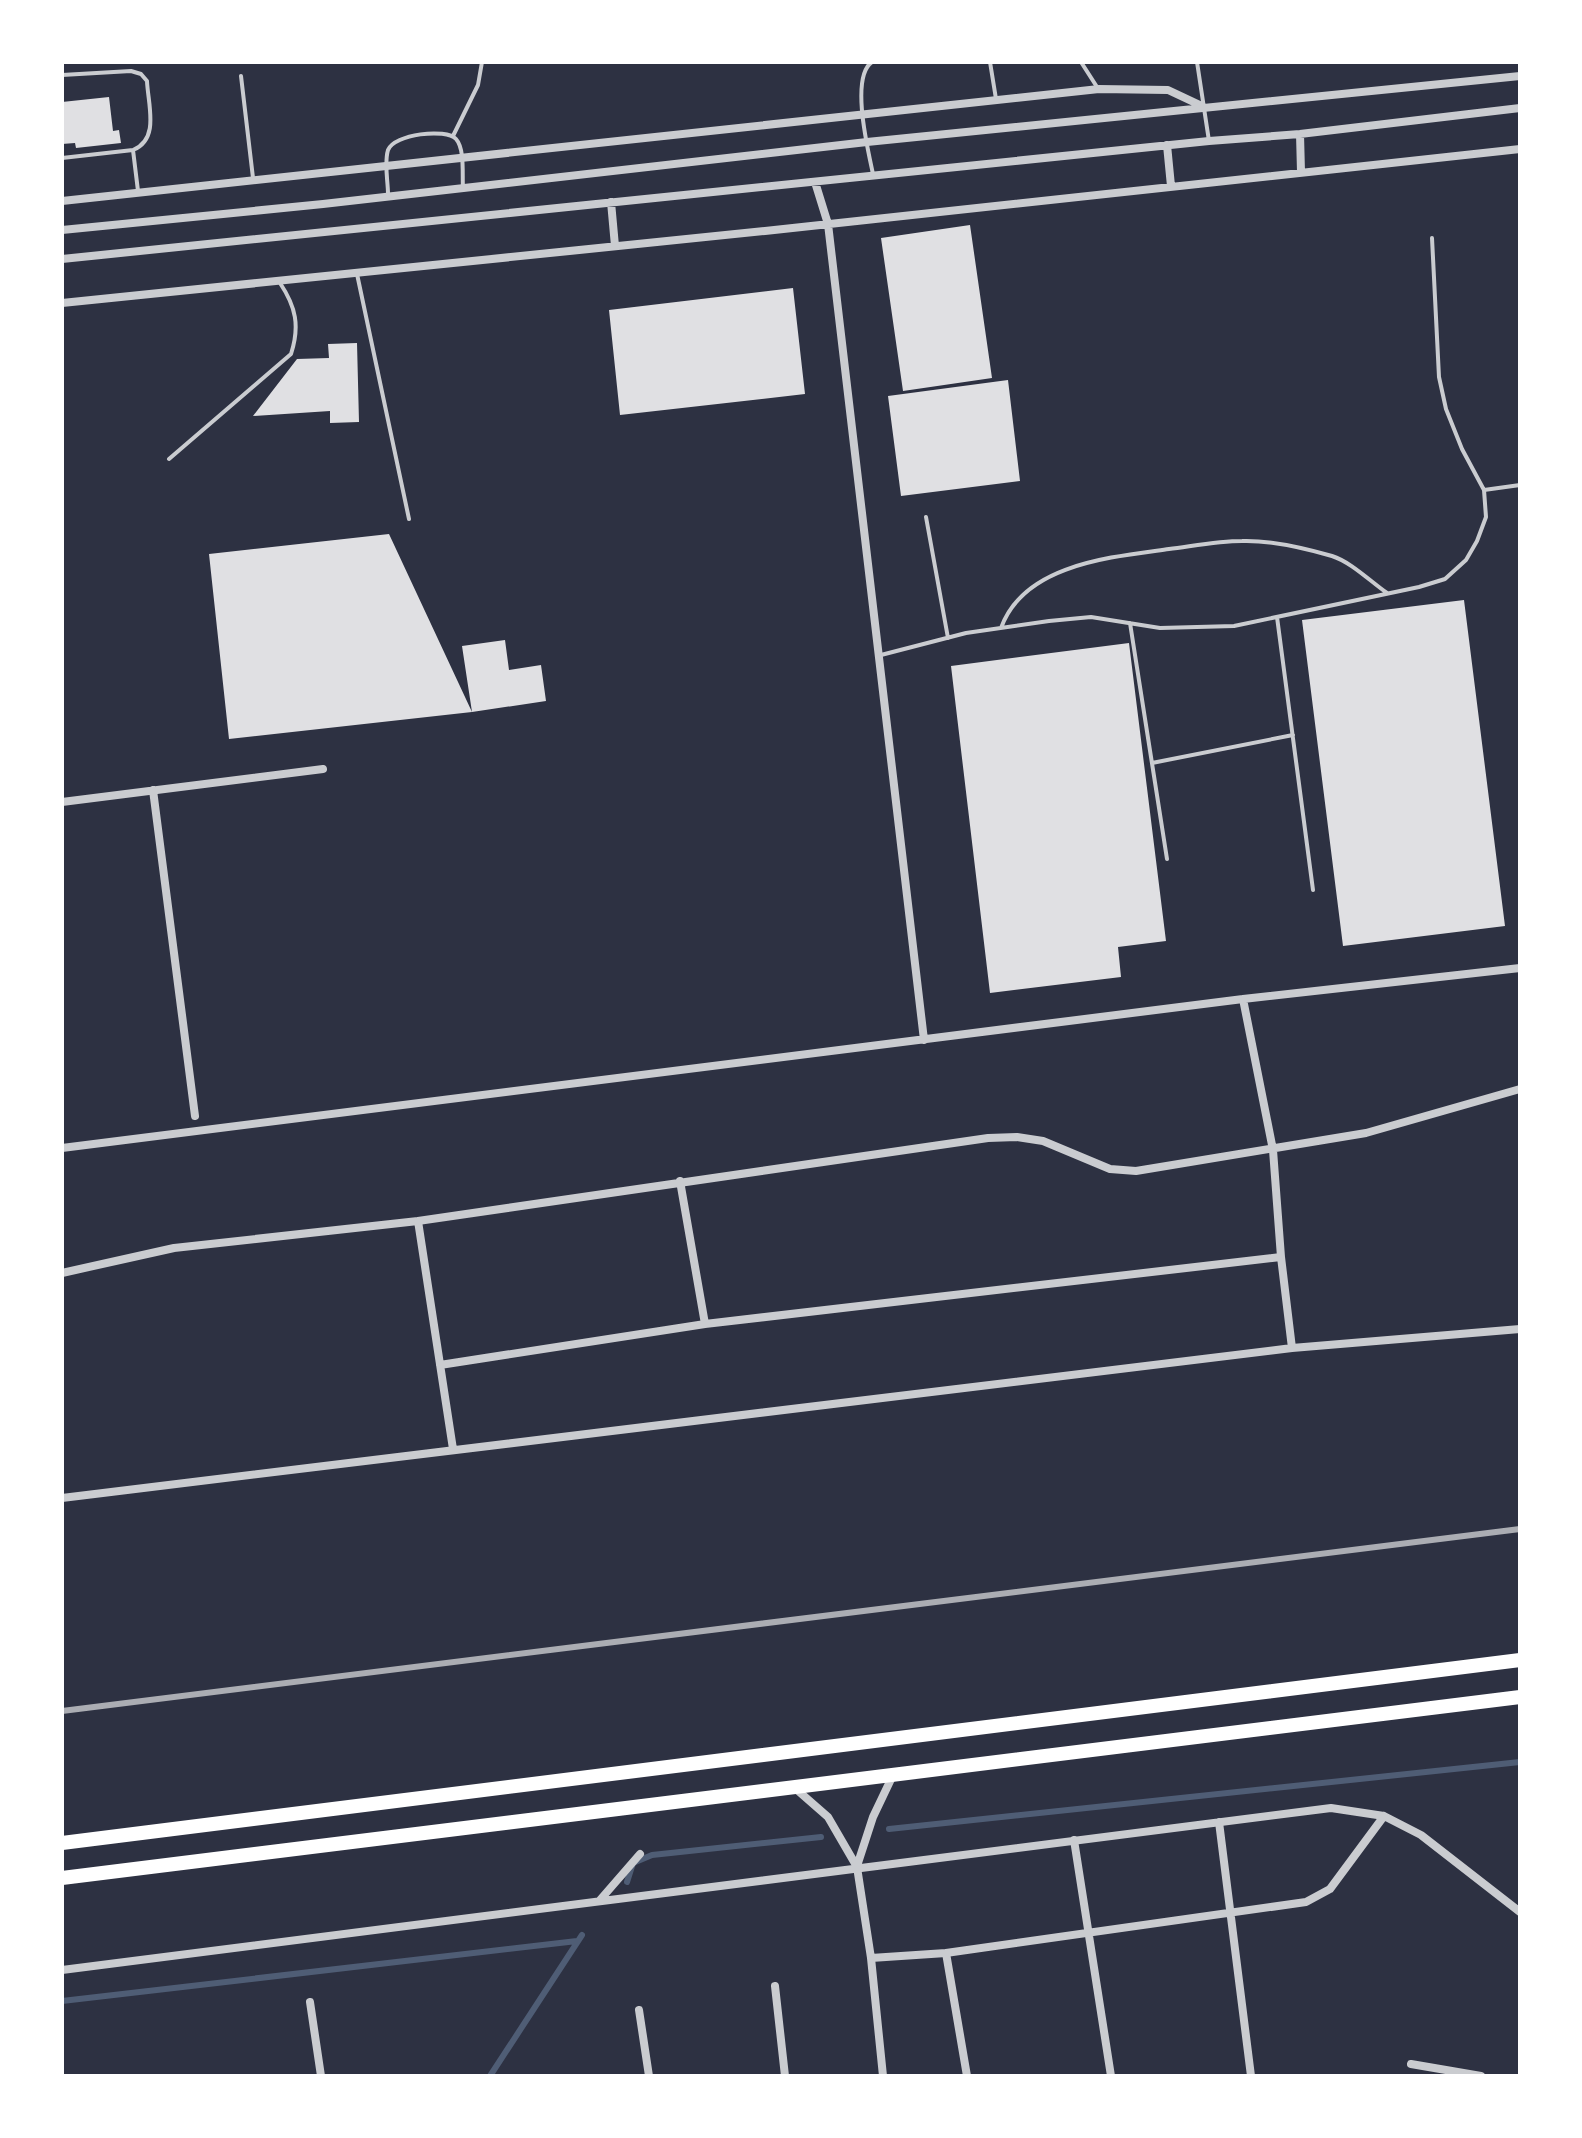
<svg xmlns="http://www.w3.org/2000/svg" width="1582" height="2138" viewBox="0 0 1582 2138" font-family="'Roboto Serif',serif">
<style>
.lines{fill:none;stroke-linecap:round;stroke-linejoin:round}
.stream{stroke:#4f5d75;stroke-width:6}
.building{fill:#e0e0e3}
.service{stroke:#caccd0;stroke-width:4}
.minor{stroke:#caccd0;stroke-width:8}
.primary{stroke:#fff;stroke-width:14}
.rail{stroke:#abadb3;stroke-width:6}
</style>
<rect width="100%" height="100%" fill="#2d3142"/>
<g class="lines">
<!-- stream -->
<path class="stream" d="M889,1829l631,-67
M627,1882l6,-19 19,-8 169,-18
M62,2001l515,-60
M490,2076l92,-141"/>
</g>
<!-- building -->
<path class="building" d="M109,97l4,34 6,-1 2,13 -45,5 -1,-5 -13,1v-42z
M970,225l22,153 -89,13 -22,-153z
M793,288l12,106 -185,21 -11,-105z
M357,343l2,79 -29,1v-12l-77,5 44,-57 32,-1 -1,-14z
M1008,380l12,101 -119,15 -13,-100z
M389,534l83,178 -243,27 -20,-185z
M1464,600l41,326 -162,20 -41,-326z
M505,640l4,30 32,-5 5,36 -74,11 -10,-66z
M1129,643l37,298 -48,6 3,30 -131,16 -39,-327z"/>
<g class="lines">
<!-- service -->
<path class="service" d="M872,62c-22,15 -4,88 1,112
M990,62l6,37
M1081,62l16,25
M1197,62l12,79
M62,75l69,-4 10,3 6,7c1,24 13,58 -14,69l-71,8
M241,76l12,102
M453,136l25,-51 4,-23
M133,150l5,41
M388,194c0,-13 -4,-31 0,-44 6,-16 58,-22 68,-11 9,10 6,36 7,49
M1432,238l7,139 7,32 16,40 22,41
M357,274l52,245
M169,459l122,-105c9,-28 5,-47 -11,-71
M926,517l22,121
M1277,617l36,273
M1130,623l37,236
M1001,628c23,-64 110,-71 168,-79 24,-3 49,-8 73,-8 29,-1 62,7 90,15 19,6 39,26 55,37
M881,655l85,-22 83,-12 42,-4 69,11 74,-2 185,-39 26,-8 21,-19 11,-19 9,-24 -2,-27 36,-5
M1152,763l141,-28"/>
<!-- minor -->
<path class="minor" d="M1300,134l1,38
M1167,145l4,41
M815,182l13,42 96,816
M62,201l1037,-112 69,1 34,16
M611,202l4,44
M62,230l261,-26 544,-62 653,-66
M62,259l1147,-118 91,-7 220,-26
M62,303l703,-72 755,-82
M153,790l42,326
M62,802l261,-33
M1243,999l30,151 8,107 11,91
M62,1148l1181,-149 277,-31
M680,1181l25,143
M418,1221l35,228
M62,1273l112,-25 244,-27 570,-83 29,-1 26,4 67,28 26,2 230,-38 154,-44
M440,1365l265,-41 576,-67
M62,1498l1230,-150 228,-19
M796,1789l32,28 29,50 14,91 12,118
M1219,1822l32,254
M1074,1840l37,236
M857,1866l16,-49 20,-42
M600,1900l40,-46
M946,1953l21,123
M871,1958l75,-5 360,-51 24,-13 54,-73
M62,1970l1269,-162 53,8 37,19 99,77
M775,1986l10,90
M310,2002l11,74
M639,2010l10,66
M1411,2064l70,12"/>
<!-- primary -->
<path class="primary" d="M62,1843l1458,-183
M62,1878l1458,-181"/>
<!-- rail -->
<path class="rail" d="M62,1711l1458,-182"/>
</g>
<!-- border -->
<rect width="1582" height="2138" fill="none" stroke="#ffffff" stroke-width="128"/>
</svg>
